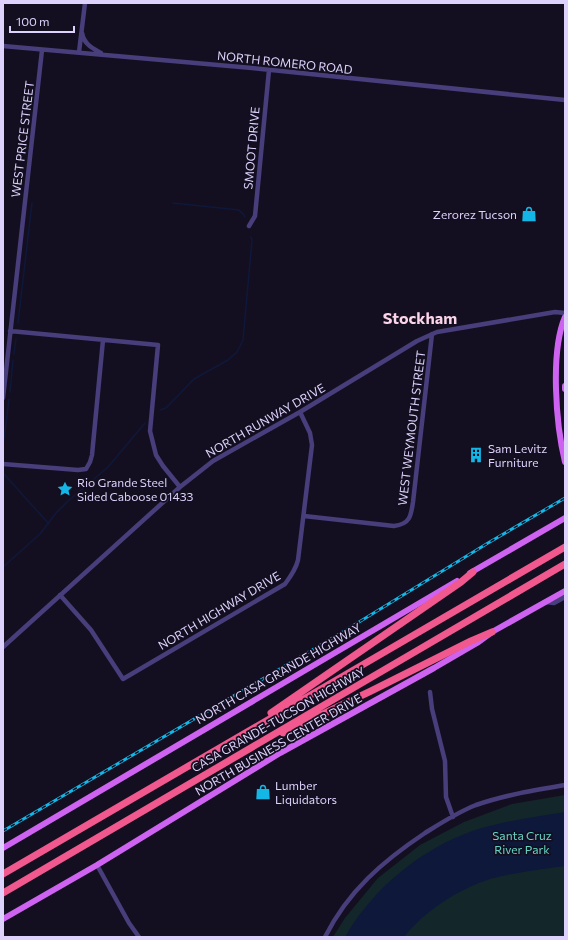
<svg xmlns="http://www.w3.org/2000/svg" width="568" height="940" viewBox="0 0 568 940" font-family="Commissioner,sans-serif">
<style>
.green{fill:#13272a}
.water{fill:#0e183b}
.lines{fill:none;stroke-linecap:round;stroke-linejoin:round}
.stream{stroke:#0e183b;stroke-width:1.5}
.minor{stroke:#483e7b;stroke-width:4.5}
.major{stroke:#ce63f1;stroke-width:6}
.highway{stroke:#f0588e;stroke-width:7}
.rail-casing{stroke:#14b6e5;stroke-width:3}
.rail{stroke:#140f20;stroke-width:1.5;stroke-dasharray:4.5;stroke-linecap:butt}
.labels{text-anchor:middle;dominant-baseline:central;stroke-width:3.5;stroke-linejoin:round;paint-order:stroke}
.street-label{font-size:12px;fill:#dcd2fb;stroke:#140f20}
.poi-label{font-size:12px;fill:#dcd2fb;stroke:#140f20;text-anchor:start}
.park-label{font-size:12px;fill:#65d4c7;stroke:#140f20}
.district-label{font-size:16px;font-weight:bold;fill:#fbd4e8;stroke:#140f20}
</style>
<rect width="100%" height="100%" fill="#140f20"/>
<!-- green -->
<path class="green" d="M565,795v142h-232l12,-19 33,-40 42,-33 44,-23 48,-18z"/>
<!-- water -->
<path class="water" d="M565,812v54c-25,4 -51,6 -75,13 -33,11 -64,31 -86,58h-59c28,-49 77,-89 130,-107 29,-9 60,-13 90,-18z"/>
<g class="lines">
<!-- stream -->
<path class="stream" d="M173,203l66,7 5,5 1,2
M18,323l14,-120
M14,354l2,-15
M10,392l3,-32
M160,410l6,-2 28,-29 34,-19 9,-8 6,-12 9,-100 -1,-3
M4,439l5,-40
M3,448v-3
M3,473l46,51
M3,567l37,-33 16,-21 11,-11 41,-35 37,-44"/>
<!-- minor -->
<path class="minor" d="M82,33c2,11 10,15 19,20
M3,46l249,22 313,32
M79,52l6,-49
M249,226l6,-10 14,-146
M10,331l148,14 -8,86 6,24 7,11 17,21
M3,398l39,-348
M3,464l75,6 8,-1 4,-7 2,-7 11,-115
M304,516l90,10c16,-2 17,-10 19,-24l19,-168
M60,595l31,35 32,49 162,-95c6,-8 11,-15 13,-24l14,-115 -2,-12 -10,-21
M545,602l9,1 11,-6
M3,647l177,-160 33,-26 87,-49 117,-71 20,-9 118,-20 10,1
M430,692l2,17 13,52 1,36 7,20
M97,865l32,58 10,14
M325,937c23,-46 58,-76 100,-104 16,-10 33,-21 51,-28 29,-10 59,-15 89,-20"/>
<!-- major -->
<path class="major" d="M565,317c-15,35 -9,108 0,145
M565,386v3
M470,573l95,-55
M3,848l454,-267
M3,919l94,-54 183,-112 154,-85 43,-25 15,-11 73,-41"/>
<!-- highway -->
<path class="highway" d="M271,713l190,-131 12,-10
M283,733l88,-42 100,-50 21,-9
M3,874l562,-327
M3,893l562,-329"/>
<defs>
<path id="rail" d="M62,492l5,-5
M3,831l343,-201 142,-87 77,-45"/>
</defs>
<!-- rail casing -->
<use href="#rail" class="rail-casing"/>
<!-- rail -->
<use href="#rail" class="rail"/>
</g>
<!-- icons -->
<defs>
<symbol id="shop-bare" viewBox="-9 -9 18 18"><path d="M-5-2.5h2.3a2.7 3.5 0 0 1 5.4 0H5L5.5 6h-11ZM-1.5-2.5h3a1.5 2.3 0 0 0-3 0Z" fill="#14b6e5" stroke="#140f20" stroke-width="2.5" paint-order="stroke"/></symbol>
<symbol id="building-bare" viewBox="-9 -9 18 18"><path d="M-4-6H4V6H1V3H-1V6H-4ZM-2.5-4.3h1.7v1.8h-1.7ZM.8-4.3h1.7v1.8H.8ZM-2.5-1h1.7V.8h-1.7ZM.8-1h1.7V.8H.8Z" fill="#14b6e5" stroke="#140f20" stroke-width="2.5" paint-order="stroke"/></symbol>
<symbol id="sight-bare" viewBox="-9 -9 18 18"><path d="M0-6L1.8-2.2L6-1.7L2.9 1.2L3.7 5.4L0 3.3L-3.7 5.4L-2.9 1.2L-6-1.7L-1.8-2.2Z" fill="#14b6e5" stroke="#140f20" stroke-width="2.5" paint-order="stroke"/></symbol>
</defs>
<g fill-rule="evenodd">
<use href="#shop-bare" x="518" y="203" width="22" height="22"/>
<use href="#building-bare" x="465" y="444" width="22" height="22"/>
<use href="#sight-bare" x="54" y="478" width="22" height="22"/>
<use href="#shop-bare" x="252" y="781" width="22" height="22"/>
</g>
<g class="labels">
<!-- street labels -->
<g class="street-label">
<text transform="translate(285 62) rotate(6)">NORTH ROMERO ROAD</text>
<text transform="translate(22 139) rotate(-83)">WEST PRICE STREET</text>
<text transform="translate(251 148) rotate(-85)">SMOOT DRIVE</text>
<text transform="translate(265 420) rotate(-30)">NORTH RUNWAY DRIVE</text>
<text transform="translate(411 428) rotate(-83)">WEST WEYMOUTH STREET</text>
<text transform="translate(219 610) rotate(-31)">NORTH HIGHWAY DRIVE</text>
<text transform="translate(278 673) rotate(-30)">NORTH CASA GRANDE HIGHWAY</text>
<text transform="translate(278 719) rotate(-30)">CASA GRANDE-TUCSON HIGHWAY</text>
<text transform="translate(278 744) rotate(-30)">NORTH BUSINESS CENTER DRIVE</text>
</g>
<!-- poi labels -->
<g class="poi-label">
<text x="517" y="214" text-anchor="end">Zerorez Tucson</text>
<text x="488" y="448">Sam Levitz<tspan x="488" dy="14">Furniture</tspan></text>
<text x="77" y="482">Rio Grande Steel<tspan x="77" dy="14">Sided Caboose 01433</tspan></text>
<text x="275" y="785">Lumber<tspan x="275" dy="14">Liquidators</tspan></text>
</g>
<!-- park labels -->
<g class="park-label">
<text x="522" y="835">Santa Cruz<tspan x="522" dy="14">River Park</tspan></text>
</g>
<!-- district labels -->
<g class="district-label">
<text x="420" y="317">Stockham</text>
</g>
</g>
<!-- border -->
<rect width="568" height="940" fill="none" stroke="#dcd2fb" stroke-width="8"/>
<!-- scale -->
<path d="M10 26v6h64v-6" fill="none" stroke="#dcd2fb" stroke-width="2"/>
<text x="16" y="26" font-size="12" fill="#dcd2fb" stroke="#140f20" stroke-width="3" paint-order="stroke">100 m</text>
</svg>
